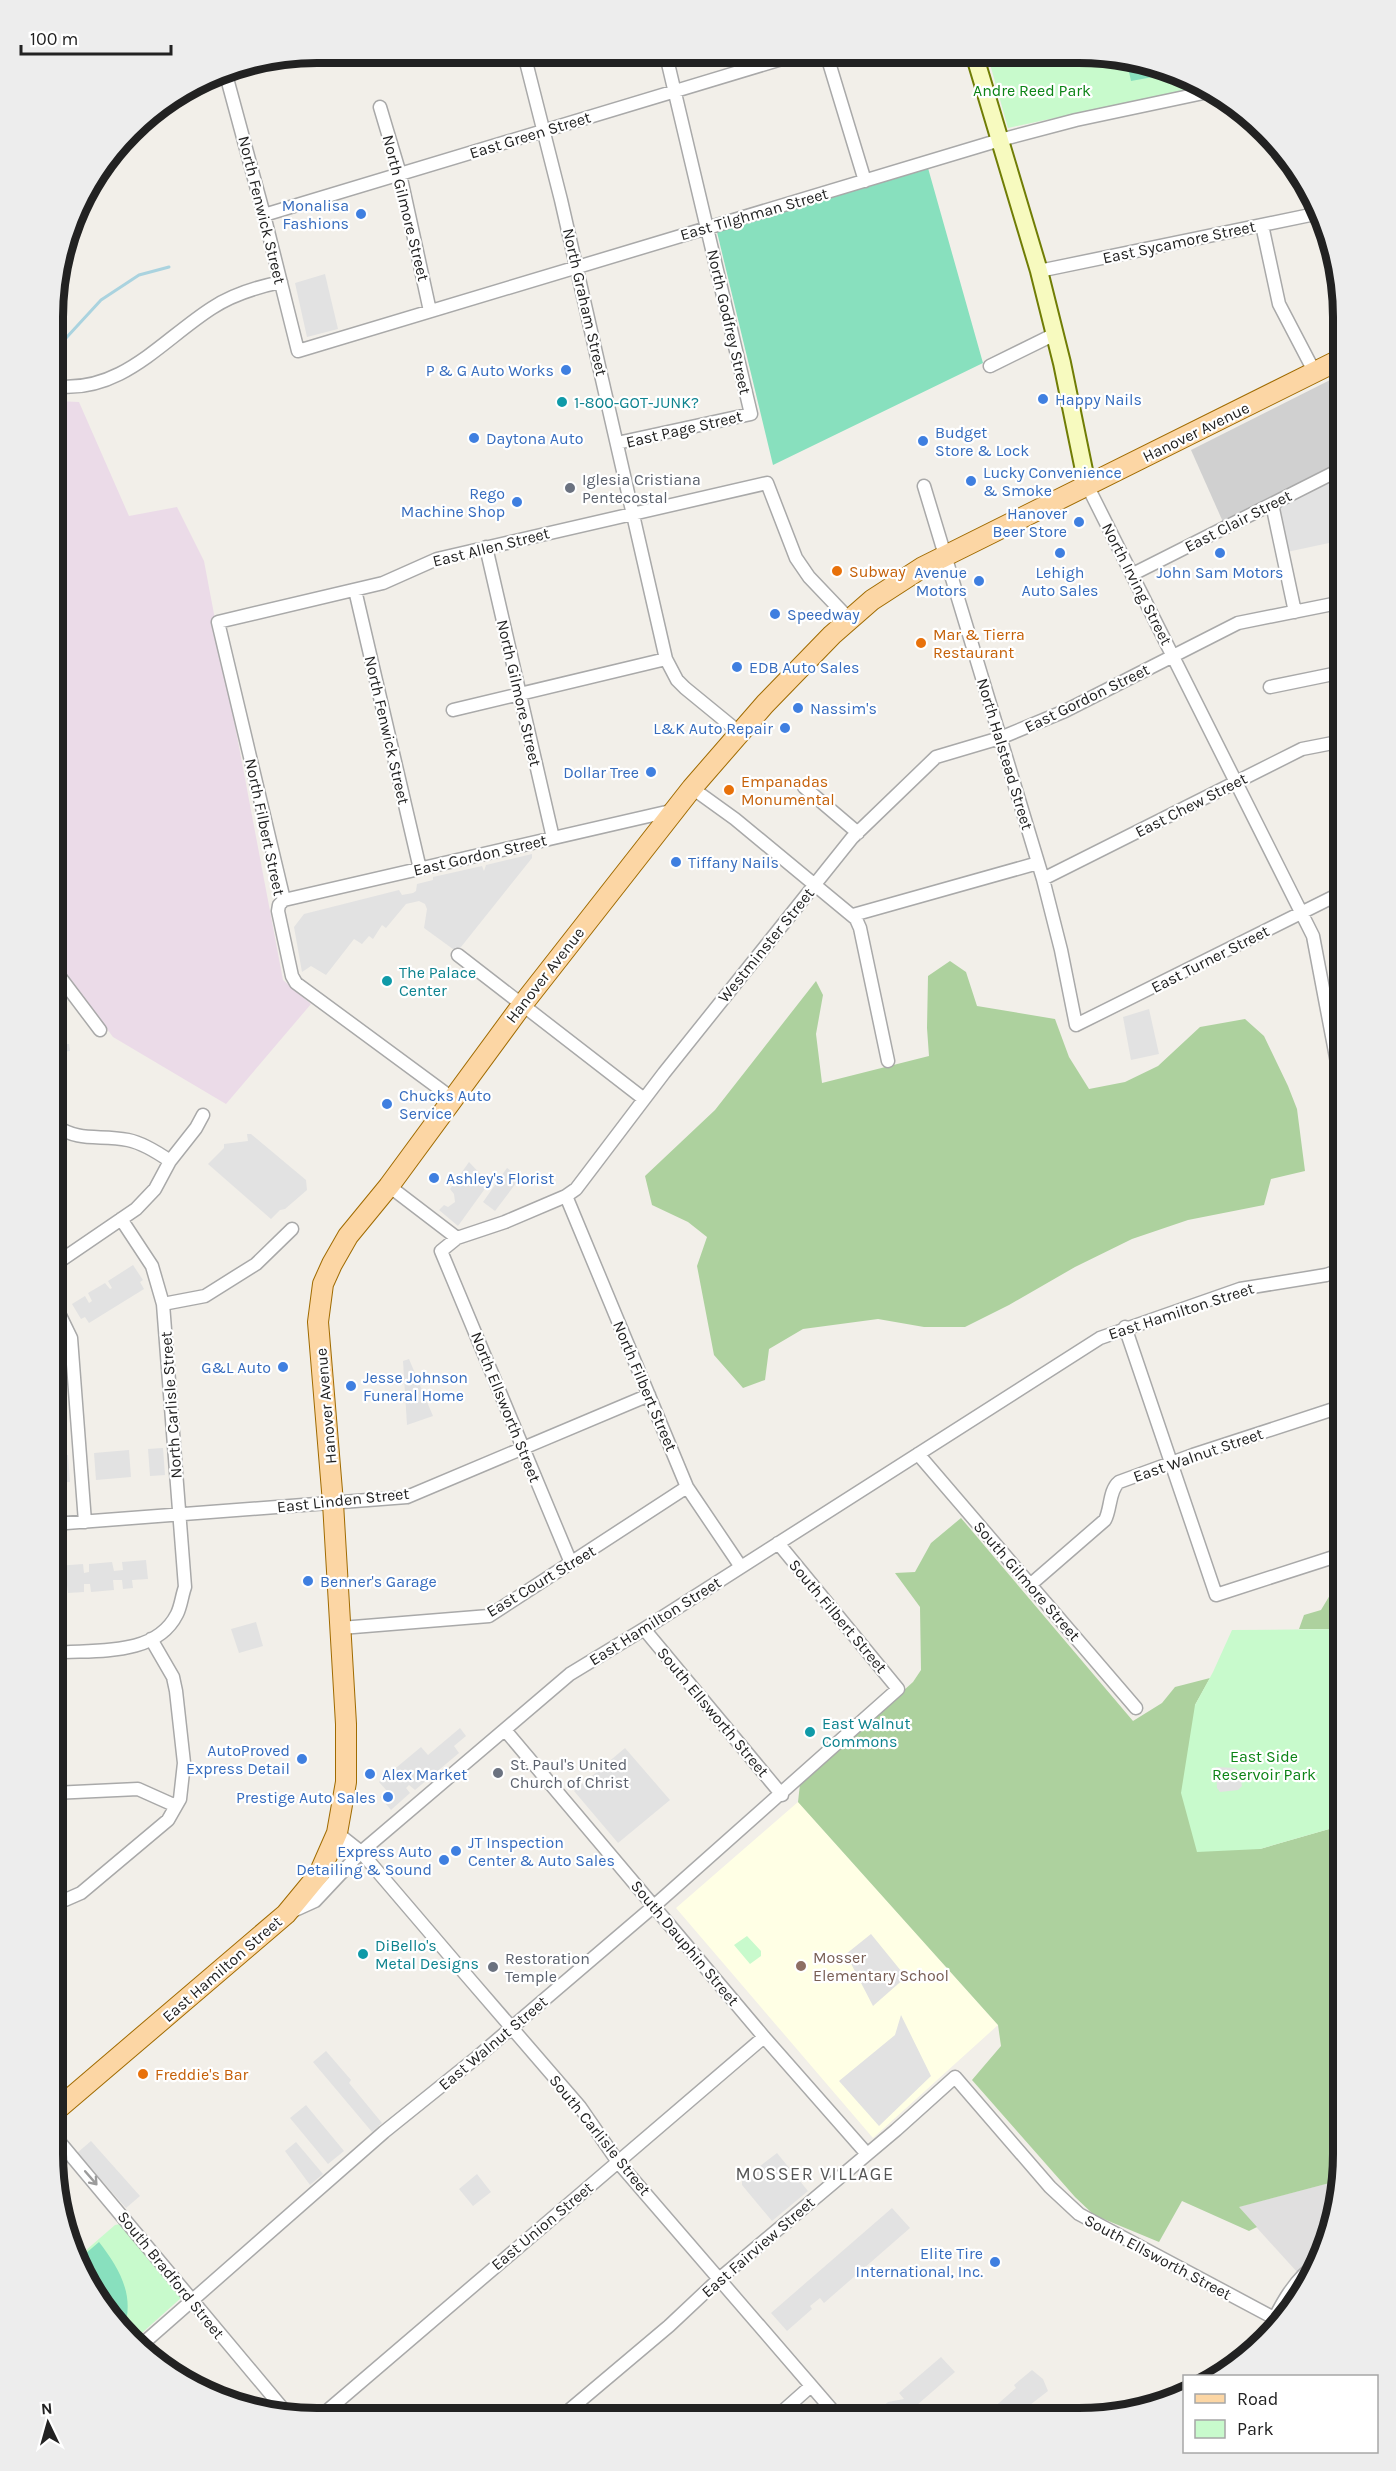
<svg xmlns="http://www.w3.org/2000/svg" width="1396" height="2471" viewBox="0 0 1396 2471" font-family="Karla,sans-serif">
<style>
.residential{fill:#e0dfdf}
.industrial{fill:#ebdbe8}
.education{fill:#ffffe5}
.religious{fill:#d0d0d0}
.forest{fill:#add19e}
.park{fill:#c8facc}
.pitch{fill:#88e0be}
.parking{fill:#e2e2e2}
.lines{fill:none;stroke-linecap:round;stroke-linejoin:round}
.stream{stroke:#aad3df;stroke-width:3}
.minor-casing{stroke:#a9a9a9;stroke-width:15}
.secondary-casing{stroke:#707d05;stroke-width:20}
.primary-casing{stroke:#a06b00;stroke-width:22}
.minor{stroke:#fff;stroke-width:12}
.secondary{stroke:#f7fabf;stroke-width:16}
.primary{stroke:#fcd6a4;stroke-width:20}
.oneway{stroke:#9c9c9c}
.shop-dot{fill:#3f7fe0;stroke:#fff;stroke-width:2}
.culture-dot{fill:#0f9aa8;stroke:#fff;stroke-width:2}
.worship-dot{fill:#6b7280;stroke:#fff;stroke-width:2}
.food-dot{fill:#e8710a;stroke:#fff;stroke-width:2}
.education-dot{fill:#8d6e63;stroke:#fff;stroke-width:2}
.labels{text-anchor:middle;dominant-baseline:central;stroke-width:4.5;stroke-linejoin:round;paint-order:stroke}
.park-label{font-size:16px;fill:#0c8416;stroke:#fff}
.street-label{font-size:16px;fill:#222;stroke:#fff}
.shop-label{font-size:16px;fill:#366cbe;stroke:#fff;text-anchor:start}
.culture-label{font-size:16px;fill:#0d838f;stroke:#fff;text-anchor:start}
.worship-label{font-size:16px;fill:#5b616d;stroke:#fff;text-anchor:start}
.food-label{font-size:16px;fill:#c56008;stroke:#fff;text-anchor:start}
.education-label{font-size:16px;fill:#785e54;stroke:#fff;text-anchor:start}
.neighbourhood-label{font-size:18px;letter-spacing:1.5px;fill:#555;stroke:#fff}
.rim{fill:none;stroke:#222;stroke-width:8}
</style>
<rect width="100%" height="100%" fill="#f2efe9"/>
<!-- residential -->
<path class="residential" d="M1341,2180l-18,75 -16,28 -69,-76z"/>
<!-- industrial -->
<path class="industrial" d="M55,401l24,1 50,114 48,-9 27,54 79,419 28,24 -85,100 -113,-67 -59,-79z"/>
<!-- education -->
<path class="education" d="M798,1802l200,223 -125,113 -197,-230z"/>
<!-- religious -->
<path class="religious" d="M1338,376l5,25v59l-120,62 -32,-72z"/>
<!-- forest -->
<path class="forest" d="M950,961l16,11 11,34 78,13 14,38 20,32 36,-7 33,-16 42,-39 45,-8 19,17 24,50 9,23 8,62 -34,8 -7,26 -76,15 -56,19 -57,28 -66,38 -44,22h-41l-46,-8 -75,10 -34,20 -4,31 -22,8 -29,-33 -17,-89 10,-29 -19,-15 -36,-17 -7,-29 70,-66 101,-129 7,14 -7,39 6,49 107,-27 -2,-28 1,-52z
M961,1518l172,203 29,-18 13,-16 35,-9 -15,27 65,144 83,-24v347l-2,8 -102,27 18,20 -8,4 -67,-30 -23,41 -65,-27 -19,-18 -103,-117 29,-34 -3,-21 -200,-223 2,-18 113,-102 8,-12 -1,-63 -25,-34 20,-1 16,-29z
M1343,1590v39h-44l5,-14 17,-5 9,-15z"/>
<!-- park -->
<path class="park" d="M988,57l142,1 66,22 9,6 -197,42z
M1343,1629v196l-83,24 -63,3 -16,-59 14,-88 18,-33 19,-42z
M747,1936l14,15v5l-11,8 -16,-19z
M120,2224l62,73 -49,44 -26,-26 -30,-57 38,-33z"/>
<!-- pitch -->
<path class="pitch" d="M1126,58l25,6 2,13 -22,4z
M928,168l55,195 -210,102 -56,-233z
M99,2242c21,27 37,55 24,89l-16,-16 -29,-55z"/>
<!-- parking -->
<path class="parking" d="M325,274l13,55 -31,8 -12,-54z
M1343,472v68l-56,12 -10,-47z
M532,854v4l-75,94 -33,-24 3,-19 -2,-5 -6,-3 -13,3 -20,24 -4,-3 -9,14 -4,-3 -7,8 -8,-5 -28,36 -15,-9 -9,6 -8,-45 10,-13 95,-24 3,5 11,-2 3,-2 1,-7 16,-4v-3l49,-11 2,5 2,-6z
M1149,1009l10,45 -28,6 -8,-43z
M69,1044l1,7 -8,1 2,37 -10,1v-45z
M247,1134h4l55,46 1,10 -22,19 -5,1 -9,9 -63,-55 16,-16v-4l24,-3z
M469,1162l20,21 -31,43 -19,-16 5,-5 4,2 7,-5 -1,-8 -4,-5z
M507,1168l13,10 -25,33 -12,-9z
M133,1265l10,15 -3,2 4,7 -55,34 -4,-6 -4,2 -9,-15 13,-8 4,7 3,-2 -4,-8 17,-10 5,6 2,-1 -4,-7z
M409,1359l24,57 -26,9 -4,-64z
M163,1448l2,27 -15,1 -2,-27z
M129,1450l2,27 -35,3 -2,-27z
M68,1455l2,27 -16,1 -1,-27z
M146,1560l2,19 -16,1 1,8 -10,1 -1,-9h-9l1,10 -23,2 -1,-8h-6v8l-16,1 -1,-8 -14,2v-11l4,-1 -1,-9 27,-2 1,9 5,-1v-8l23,-2 2,9 9,-1 -1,-8z
M256,1622l7,24 -24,7 -8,-24z
M460,1728l6,8 -12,10 5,7 -44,37 -6,-5 -3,3 4,5 -19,17 -11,-13 7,-6 -8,-9 42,-35 7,8z
M625,1748l45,52 -52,43 -44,-52z
M1216,1767l19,1 4,3 3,15 -4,4 -18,2 -3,-4z
M871,1934l35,43 -33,29 -27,-52z
M901,2015l30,61 -52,50 -40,-45 56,-46z
M326,2051l25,29 -2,3 33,40 -10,9 -59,-70z
M306,2105l38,46 -16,13 -38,-46z
M91,2141l49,55 -14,12 -49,-55z
M296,2142l27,32 -13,11 -25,-34z
M777,2153l31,38 -36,30 -30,-36v-5z
M477,2174l14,18 -18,14 -14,-17z
M892,2208l18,20 -86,75 -4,-5 -10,8 2,3 -25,22 -16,-18z
M941,2357l14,15 -53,46h-33l19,-16 16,-3 -5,-6z
M1032,2370l11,9 5,12 -35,27h-37l3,-3 4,2 33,-29 -2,-3z"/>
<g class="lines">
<!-- stream -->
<path class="stream" d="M55,350l46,-50 38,-25 30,-8"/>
<defs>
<path id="minor" d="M524,54l37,146 105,459 11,21 8,8 55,45
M827,56l38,125
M225,71l39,144 34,136 702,-211 76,-20 137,-29
M380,107l20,67 30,137
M264,215l531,-160
M1262,225l17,79 36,69
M1039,271l281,-58
M990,366l65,-32
M55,386c66,8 107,-46 157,-78 21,-14 45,-21 69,-26
M617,443l134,-29 -85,-359
M1087,485l226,451 30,158
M924,486l119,393 18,71 15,75 267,-133
M1272,504l23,108
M486,547l67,291
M1133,574l210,-106
M355,590l65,279
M1270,687l73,-15
M453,710l213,-51
M804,787l54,46
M692,788l43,31 121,100 4,9 28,133
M1043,879l259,-130 41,-8
M284,900l-66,-278 165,-39 54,-24 330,-76 29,75 13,19 40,42
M284,900l391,-90
M284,900l-5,5 -1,6 14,65 4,7 156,115
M853,915l185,-52
M458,955l186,144
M54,969l46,61
M54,1125c27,18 45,9 74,15 15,3 29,12 42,21
M389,1186l68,52
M566,1196l121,291 54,80
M54,1265l82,-56 19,-20 15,-28 26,-33 7,-13
M54,1303l17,35 14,184
M163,1304l42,-8 51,-32 36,-35
M1125,1327l91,268 127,-41
M918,1454l218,254
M53,1524l354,-27 242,-102
M571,1563l-130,-312 16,-13 48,-16 61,-26 10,-7 88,-116 188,-235 84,-81 64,-19 65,-27 173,-88 105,-21
M1030,1585l75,-65c6,-11 4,-30 14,-38l74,-27 150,-49
M341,1628l148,-12 198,-129
M644,1629l138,166
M53,1653c40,-4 102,5 124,-39 4,-8 5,-19 8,-27l-22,-283 -11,-38 -31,-47
M505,1730l259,307 103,117
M53,1793l85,-4 38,17
M337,1833l24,19 106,124 113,131 38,55 221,256
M53,1902l12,-2 16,-7 87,-73 12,-21 4,-36 -8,-72 -3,-14 -22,-38
M293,1911l22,-10 46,-49 209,-178 74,-45 456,-291 140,-49 86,-14 17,-6
M53,2134l236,282
M1263,2341c15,-30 28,-60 56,-79
M139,2347l245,-215 92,-74 178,-152 244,-217 -120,-146
M321,2416l443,-379
M561,2417l108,-91 50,-47 177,-149 59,-53 95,110 29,27 195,104
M775,2418l36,-32"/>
<path id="secondary" d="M975,57l64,214 23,92 25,122"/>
<path id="primary" d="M53,2113l233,-199 33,-40 18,-41 9,-51v-58l-13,-221 -15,-181 5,-38 9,-20 16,-28 41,-50 133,-181 170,-217 73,-84 67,-69 40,-35 51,-33 420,-209"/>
</defs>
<!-- minor casing -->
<use href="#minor" class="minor-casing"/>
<!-- secondary casing -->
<use href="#secondary" class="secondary-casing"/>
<!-- primary casing -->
<use href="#primary" class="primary-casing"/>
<!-- minor -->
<use href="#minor" class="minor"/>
<!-- secondary -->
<use href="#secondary" class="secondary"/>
<!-- primary -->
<use href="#primary" class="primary"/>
</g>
<!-- one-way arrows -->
<defs><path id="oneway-shaft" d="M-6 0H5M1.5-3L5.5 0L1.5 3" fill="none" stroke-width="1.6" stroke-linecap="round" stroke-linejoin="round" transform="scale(1.5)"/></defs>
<use class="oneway" href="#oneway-shaft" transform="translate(91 2178) rotate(49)"/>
<!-- markers -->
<g class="shop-dot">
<circle cx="361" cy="214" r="6"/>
<circle cx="566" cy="370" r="6"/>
<circle cx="1043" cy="399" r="6"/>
<circle cx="474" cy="438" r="6"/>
<circle cx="923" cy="441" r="6"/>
<circle cx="971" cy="481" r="6"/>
<circle cx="517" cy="502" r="6"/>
<circle cx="1079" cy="522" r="6"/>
<circle cx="1060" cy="553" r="6"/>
<circle cx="1220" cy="553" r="6"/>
<circle cx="979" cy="581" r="6"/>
<circle cx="775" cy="614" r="6"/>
<circle cx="737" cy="667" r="6"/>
<circle cx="798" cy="708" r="6"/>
<circle cx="785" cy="728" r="6"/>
<circle cx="651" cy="772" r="6"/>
<circle cx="676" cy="862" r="6"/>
<circle cx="387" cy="1104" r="6"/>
<circle cx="434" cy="1178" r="6"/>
<circle cx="283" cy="1367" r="6"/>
<circle cx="351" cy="1386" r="6"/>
<circle cx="308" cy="1581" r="6"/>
<circle cx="302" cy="1759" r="6"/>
<circle cx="370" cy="1774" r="6"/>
<circle cx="388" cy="1797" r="6"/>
<circle cx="456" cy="1851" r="6"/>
<circle cx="444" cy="1860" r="6"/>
<circle cx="995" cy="2262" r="6"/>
</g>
<g class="culture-dot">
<circle cx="562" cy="402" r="6"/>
<circle cx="387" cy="981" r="6"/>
<circle cx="810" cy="1732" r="6"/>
<circle cx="363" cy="1954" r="6"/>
</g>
<g class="worship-dot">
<circle cx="570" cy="488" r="6"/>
<circle cx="498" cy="1773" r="6"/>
<circle cx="493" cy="1967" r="6"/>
</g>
<g class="food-dot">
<circle cx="837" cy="571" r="6"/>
<circle cx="921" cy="643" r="6"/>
<circle cx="729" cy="790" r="6"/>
<circle cx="143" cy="2074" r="6"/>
</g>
<circle class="education-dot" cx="801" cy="1966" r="6"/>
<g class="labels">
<!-- park labels -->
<g class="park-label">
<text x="1032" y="90">Andre Reed Park</text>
<text x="1264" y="1756">East Side<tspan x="1264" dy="18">Reservoir Park</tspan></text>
</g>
<!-- street labels -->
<g class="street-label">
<text transform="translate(530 135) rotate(-17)">East Green Street</text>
<text transform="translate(406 208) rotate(76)">North Gilmore Street</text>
<text transform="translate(262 210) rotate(76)">North Fenwick Street</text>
<text transform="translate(754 214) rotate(-16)">East Tilghman Street</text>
<text transform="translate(1179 242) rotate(-12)">East Sycamore Street</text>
<text transform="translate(585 302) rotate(77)">North Graham Street</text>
<text transform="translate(729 322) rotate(77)">North Godfrey Street</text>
<text transform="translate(684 429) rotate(-13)">East Page Street</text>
<text transform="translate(1196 432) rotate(-26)">Hanover Avenue</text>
<text transform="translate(1238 521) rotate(-27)">East Clair Street</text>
<text transform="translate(491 547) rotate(-14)">East Allen Street</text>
<text transform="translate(1137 584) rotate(63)">North Irving Street</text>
<text transform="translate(519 693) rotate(77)">North Gilmore Street</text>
<text transform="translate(1087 698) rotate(-26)">East Gordon Street</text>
<text transform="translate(387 730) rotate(77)">North Fenwick Street</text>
<text transform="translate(1005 754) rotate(73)">North Halstead Street</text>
<text transform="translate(1191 805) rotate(-27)">East Chew Street</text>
<text transform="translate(265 827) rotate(78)">North Filbert Street</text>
<text transform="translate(480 855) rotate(-13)">East Gordon Street</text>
<text transform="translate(766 945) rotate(-51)">Westminster Street</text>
<text transform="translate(1210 959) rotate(-27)">East Turner Street</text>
<text transform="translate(545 975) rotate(-52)">Hanover Avenue</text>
<text transform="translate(1181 1311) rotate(-18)">East Hamilton Street</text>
<text transform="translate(645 1386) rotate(67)">North Filbert Street</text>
<text transform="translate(171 1405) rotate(-94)">North Carlisle Street</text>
<text transform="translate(326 1406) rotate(-95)">Hanover Avenue</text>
<text transform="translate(506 1407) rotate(68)">North Ellsworth Street</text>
<text transform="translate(1198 1455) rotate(-19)">East Walnut Street</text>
<text transform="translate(343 1500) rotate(-6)">East Linden Street</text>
<text transform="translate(541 1581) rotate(-31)">East Court Street</text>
<text transform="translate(1027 1581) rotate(49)">South Gilmore Street</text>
<text transform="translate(838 1616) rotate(50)">South Filbert Street</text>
<text transform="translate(655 1621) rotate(-32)">East Hamilton Street</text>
<text transform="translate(713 1712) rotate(50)">South Ellsworth Street</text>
<text transform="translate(685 1943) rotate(50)">South Dauphin Street</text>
<text transform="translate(222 1969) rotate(-41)">East Hamilton Street</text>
<text transform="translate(493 2043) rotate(-40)">East Walnut Street</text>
<text transform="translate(600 2135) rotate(51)">South Carlisle Street</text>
<text transform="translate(542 2226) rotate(-40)">East Union Street</text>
<text transform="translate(758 2247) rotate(-41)">East Fairview Street</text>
<text transform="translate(1158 2257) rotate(28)">South Ellsworth Street</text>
<text transform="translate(171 2275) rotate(51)">South Bradford Street</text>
</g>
<!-- shop labels -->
<g class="shop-label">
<text x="349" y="205" text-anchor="end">Monalisa<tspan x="349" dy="18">Fashions</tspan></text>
<text x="554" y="370" text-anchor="end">P &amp; G Auto Works</text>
<text x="1055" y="399">Happy Nails</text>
<text x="935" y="432">Budget<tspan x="935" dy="18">Store &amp; Lock</tspan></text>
<text x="486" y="438">Daytona Auto</text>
<text x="983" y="472">Lucky Convenience<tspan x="983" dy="18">&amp; Smoke</tspan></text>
<text x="505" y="493" text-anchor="end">Rego<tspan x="505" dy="18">Machine Shop</tspan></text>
<text x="1067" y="513" text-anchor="end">Hanover<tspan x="1067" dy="18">Beer Store</tspan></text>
<text x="967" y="572" text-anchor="end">Avenue<tspan x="967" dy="18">Motors</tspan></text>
<text x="1060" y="572" text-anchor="middle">Lehigh<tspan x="1060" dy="18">Auto Sales</tspan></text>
<text x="1220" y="572" text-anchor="middle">John Sam Motors</text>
<text x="787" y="614">Speedway</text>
<text x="749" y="667">EDB Auto Sales</text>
<text x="810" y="708">Nassim's</text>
<text x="773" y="728" text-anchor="end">L&amp;K Auto Repair</text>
<text x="639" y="772" text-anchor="end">Dollar Tree</text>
<text x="688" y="862">Tiffany Nails</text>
<text x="399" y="1095">Chucks Auto<tspan x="399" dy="18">Service</tspan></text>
<text x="446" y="1178">Ashley's Florist</text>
<text x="271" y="1367" text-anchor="end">G&amp;L Auto</text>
<text x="363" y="1377">Jesse Johnson<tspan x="363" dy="18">Funeral Home</tspan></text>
<text x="320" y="1581">Benner's Garage</text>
<text x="290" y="1750" text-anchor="end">AutoProved<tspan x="290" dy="18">Express Detail</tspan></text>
<text x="382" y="1774">Alex Market</text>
<text x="376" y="1797" text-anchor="end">Prestige Auto Sales</text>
<text x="468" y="1842">JT Inspection<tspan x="468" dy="18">Center &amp; Auto Sales</tspan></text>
<text x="432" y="1851" text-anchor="end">Express Auto<tspan x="432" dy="18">Detailing &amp; Sound</tspan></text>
<text x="983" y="2253" text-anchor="end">Elite Tire<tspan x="983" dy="18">International, Inc.</tspan></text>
</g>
<!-- culture labels -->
<g class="culture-label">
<text x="574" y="402">1-800-GOT-JUNK?</text>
<text x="399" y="972">The Palace<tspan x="399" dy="18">Center</tspan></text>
<text x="822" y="1723">East Walnut<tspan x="822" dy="18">Commons</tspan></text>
<text x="375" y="1945">DiBello's<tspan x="375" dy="18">Metal Designs</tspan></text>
</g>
<!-- worship labels -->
<g class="worship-label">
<text x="582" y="479">Iglesia Cristiana<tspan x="582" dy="18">Pentecostal</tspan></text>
<text x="510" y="1764">St. Paul's United<tspan x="510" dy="18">Church of Christ</tspan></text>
<text x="505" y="1958">Restoration<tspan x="505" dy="18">Temple</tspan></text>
</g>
<!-- food labels -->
<g class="food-label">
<text x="849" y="571">Subway</text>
<text x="933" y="634">Mar &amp; Tierra<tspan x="933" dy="18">Restaurant</tspan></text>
<text x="741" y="781">Empanadas<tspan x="741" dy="18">Monumental</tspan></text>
<text x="155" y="2074">Freddie's Bar</text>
</g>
<!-- education labels -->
<g class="education-label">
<text x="813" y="1957">Mosser<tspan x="813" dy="18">Elementary School</tspan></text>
</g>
<!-- neighbourhood labels -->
<g class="neighbourhood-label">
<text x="815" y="2174">MOSSER VILLAGE</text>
</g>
</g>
<!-- crop -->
<path d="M0 0H1396V2471H0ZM317 63H1079A254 254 0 0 1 1333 317V2154A254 254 0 0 1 1079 2408H317A254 254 0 0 1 63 2154V317A254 254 0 0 1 317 63Z" fill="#ededed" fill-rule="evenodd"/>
<path class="rim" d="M317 63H1079A254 254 0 0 1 1333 317V2154A254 254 0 0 1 1079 2408H317A254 254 0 0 1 63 2154V317A254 254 0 0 1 317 63Z"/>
<!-- legend -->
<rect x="1183" y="2375" width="195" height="78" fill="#ffffff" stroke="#a7a7a7" stroke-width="1.5"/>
<rect x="1195" y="2394" width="30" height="9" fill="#fcd6a4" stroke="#a7a7a7" stroke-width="1.5"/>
<text x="1237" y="2405" font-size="18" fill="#222222">Road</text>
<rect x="1195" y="2420" width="30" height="18" fill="#c8facc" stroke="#a7a7a7" stroke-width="1.5"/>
<text x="1237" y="2435" font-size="18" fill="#222222">Park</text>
<!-- north arrow -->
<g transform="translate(48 2423) rotate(355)" stroke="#ffffff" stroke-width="4.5" paint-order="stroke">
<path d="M0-4.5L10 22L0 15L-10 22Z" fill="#222222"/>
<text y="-9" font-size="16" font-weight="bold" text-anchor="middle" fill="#222222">N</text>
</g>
<!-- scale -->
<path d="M21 45v9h150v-9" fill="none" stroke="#222222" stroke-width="3"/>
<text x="30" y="45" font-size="18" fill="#222222" stroke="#ffffff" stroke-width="4.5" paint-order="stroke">100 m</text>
</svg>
